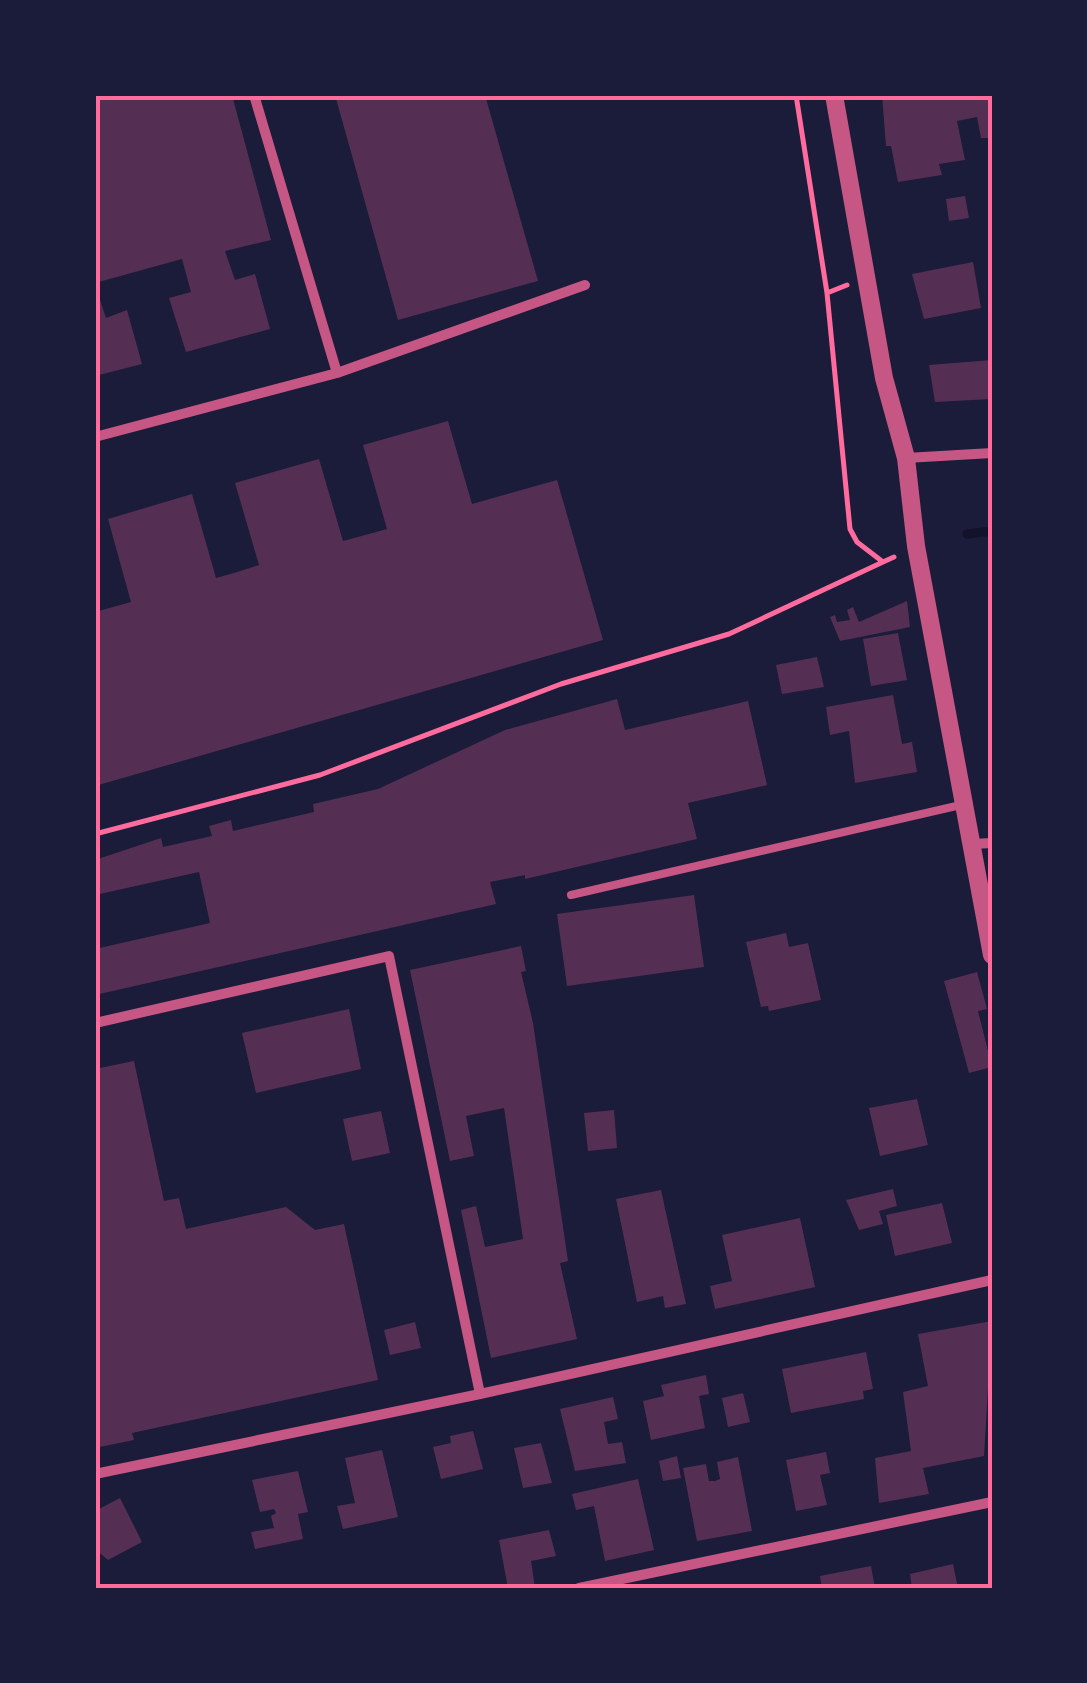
<svg xmlns="http://www.w3.org/2000/svg" width="1087" height="1683" viewBox="0 0 1087 1683" font-family="Arial,sans-serif">
<style>
.lines{fill:none;stroke-linecap:round;stroke-linejoin:round}
.stream{stroke:#12122b;stroke-width:9}
.building{fill:#542f53}
.path{stroke:#ff6b9d;stroke-width:5}
.service{stroke:#c65784;stroke-width:8}
.minor{stroke:#c65784;stroke-width:10}
.tertiary{stroke:#c65784;stroke-width:18}
.neatline{fill:none;stroke:#ff6b9d;stroke-width:4}
</style>
<rect width="100%" height="100%" fill="#1b1b3a"/>
<g class="lines">
<!-- stream -->
<path class="stream" d="M967,534l25,-3"/>
</g>
<!-- building -->
<path class="building" d="M95,95h137l39,145 -46,11 10,29 20,-6 15,55 -84,23 -17,-54 22,-6 -9,-33 -87,24z
M335,95h150l53,186 -140,39z
M882,95l110,2v41h-11l-4,-21 -20,4 8,39 -26,4 3,11 -44,7 -7,-36h-5z
M965,196l4,22 -20,3 -3,-22z
M973,262l8,46 -57,11 -12,-45z
M95,285l11,33 21,-8 15,54 -47,12z
M992,360v39l-57,3 -6,-37z
M448,421l24,83 85,-24 46,160 -508,146v-174l36,-10 -23,-83 84,-25 24,84 18,-5 25,-8 -24,-82 84,-24 24,82 44,-12 -24,-84z
M907,601l3,26 -70,14 -10,-24 5,-2 2,7 13,-2 -3,-10 6,-3 6,15z
M898,633l9,47 -36,6 -8,-47z
M817,657l7,30 -42,7 -6,-29z
M893,695l9,49 10,-2 5,30 -62,11 -6,-52 -19,4 -4,-28z
M617,699l8,31 123,-29 19,84 -79,18 9,36 -172,40v-4l-35,7 6,22 -401,91v-46l115,-26 -11,-51 -104,23v-35l66,-22 2,9 49,-11 -3,-10 22,-6 2,11 81,-19 -1,-8 65,-15 127,-59z
M694,895l10,72 -137,19 -10,-72z
M786,933l3,14 19,-4 13,57 -52,11 -1,-5 -7,1 -15,-65z
M521,946l5,25 -5,1 12,51 35,238 -8,2 17,76 -86,19 -30,-148 15,-4 9,41 38,-8 -19,-131 -38,8 8,40 -24,5 -40,-191z
M977,972l10,37 -9,2 14,56 -23,6 -25,-92z
M349,1009l12,60 -105,24 -14,-60z
M134,1061l30,140 15,-3 7,31 100,-22 29,23 29,-6 34,156 -246,53 2,7 -39,8v-379z
M917,1099l11,46 -48,11 -11,-48z
M614,1110l3,38 -29,3 -4,-38z
M381,1111l9,42 -38,8 -9,-42z
M893,1189l4,17 -18,5 4,13 -24,6 -13,-30z
M661,1190l25,114 -21,4 -2,-12 -26,6 -21,-103z
M942,1203l10,40 -57,13 -9,-41z
M800,1218l15,69 -100,22 -5,-23 22,-5 -10,-46z
M992,1321l-8,135 -61,12 6,26 -50,9 -4,-45 36,-7 -8,-59 25,-6 -10,-52z
M415,1322l6,26 -31,7 -6,-25z
M866,1352l7,37 -10,2 1,8 -73,14 -9,-44z
M706,1375l3,19 -10,2 6,32 -54,12 -8,-39 21,-5 -3,-11z
M743,1393l7,29 -22,5 -6,-29z
M613,1397l5,22 -14,3 4,22 14,-2 4,21 -51,8 -15,-62z
M473,1431l10,38 -42,10 -8,-32 18,-4 -1,-7z
M541,1443l11,40 -29,5 -9,-40z
M382,1450l16,67 -55,12 -6,-23 18,-3 -10,-45z
M826,1452l4,21 -10,2 7,30 -31,6 -10,-51z
M677,1456l4,22 -18,3 -4,-20z
M738,1457l14,74 -55,10 -14,-73 23,-4 3,17h6l5,-2 -3,-17z
M298,1471l10,41 -10,2 5,25 -48,10 -4,-17 23,-4 -3,-12 5,-3 -2,-4 -14,3 -8,-32z
M638,1479l16,71 -49,11 -11,-55 -18,4 -4,-16z
M120,1498l22,44 -34,18 -13,-11v-38z
M549,1530l7,26 -25,5 4,27h-27l-9,-48z
M953,1564l5,24h-46l-2,-14z
M871,1566l4,22h-53l-2,-12z"/>
<g class="lines">
<!-- path -->
<path class="path" d="M796,95l31,198 23,236 7,13 26,20 11,-5
M827,293l20,-8
M95,834l225,-59 241,-91 168,-50 154,-72"/>
<!-- service -->
<path class="service" d="M571,895l394,-91"/>
<!-- minor -->
<path class="minor" d="M254,95l83,278
M95,437l242,-64 248,-88
M906,458l86,-5
M972,844l20,-1
M95,1023l294,-67 91,438
M95,1474l385,-80 512,-114
M579,1588l413,-86"/>
<!-- tertiary -->
<path class="tertiary" d="M834,95l50,283 22,80 10,88 76,409"/>
</g>
<!-- border -->
<rect width="1087" height="1683" fill="none" stroke="#1b1b3a" stroke-width="195"/>
<rect x="98" y="98" width="892" height="1488" class="neatline"/>
</svg>
